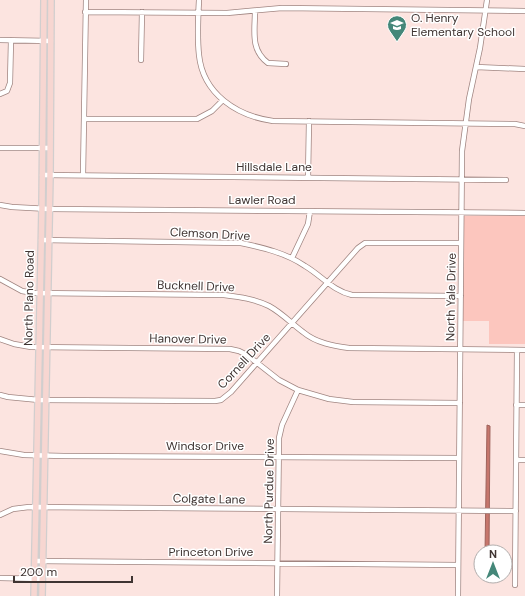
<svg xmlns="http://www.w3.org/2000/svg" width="525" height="596" viewBox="0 0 525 596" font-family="'DM Sans',sans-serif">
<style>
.green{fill:#fcc6be}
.water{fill:#c6766c;stroke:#9e625b}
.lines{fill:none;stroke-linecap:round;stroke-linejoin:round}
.minor-casing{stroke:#a08581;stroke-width:6}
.major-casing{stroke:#d1cece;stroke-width:8}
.minor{stroke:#fff;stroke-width:4.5}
.major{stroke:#f7d6d1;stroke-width:5.5}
.labels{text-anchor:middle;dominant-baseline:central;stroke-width:3;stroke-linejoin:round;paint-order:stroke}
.poi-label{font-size:12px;fill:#3f3432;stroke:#fff;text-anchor:start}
.street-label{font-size:12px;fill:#3f3432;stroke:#fff}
</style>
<rect width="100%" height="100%" fill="#fce4e0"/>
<!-- green -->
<path class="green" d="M464,216h61v128h-36v-23h-26z"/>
<!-- water -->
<path class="water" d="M487,425l3,1 -1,126h-4z"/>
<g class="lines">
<defs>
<path id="minor" d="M199,0c-1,18 -2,37 0,55 4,39 38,61 74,66l242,3 10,2
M255,11c0,19 -5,39 13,52l18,1
M85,12l142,1 55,-5 243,3
M0,40l51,1
M141,60l1,-48
M476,67l49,2
M0,94l7,-3 3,-8 1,-43
M84,119h113l15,-8 11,-11
M0,148h50
M42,175l464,5
M83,175l3,-175
M308,178l1,-57
M0,205l12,2 37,2 476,4
M41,240l200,3c23,5 45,10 64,23 17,10 28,25 47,29l109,1
M292,258l16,-34 2,-13
M0,279l22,12 11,2 191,2c16,2 31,4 45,11 13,7 23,18 34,26 13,11 31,14 46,16l176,2
M0,339l14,5 17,3 199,2 9,2 8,4 32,25 19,10 31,9 24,3 107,1
M0,395l8,2 31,3 176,1 6,-1 10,-8 127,-144 7,-5h96
M516,405h9
M0,451l24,4 40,1 395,2
M516,460h9
M0,515l13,-6 16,-2 487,4
M35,561l423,4
M0,578l43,1
M515,585l2,-235
M277,596l2,-158 3,-13 16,-35
M458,596l4,-445 7,-52 11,-51 7,-48"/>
<path id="major" d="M34,596l8,-388 2,-208
M42,596l8,-421 1,-175"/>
</defs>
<!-- minor casing -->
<use href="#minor" class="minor-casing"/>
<!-- major casing -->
<use href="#major" class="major-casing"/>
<!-- minor -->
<use href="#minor" class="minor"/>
<!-- major -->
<use href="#major" class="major"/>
</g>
<!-- icons -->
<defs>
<symbol id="school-pin" viewBox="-11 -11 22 30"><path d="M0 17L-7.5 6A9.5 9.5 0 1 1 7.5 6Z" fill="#448779" stroke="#fff"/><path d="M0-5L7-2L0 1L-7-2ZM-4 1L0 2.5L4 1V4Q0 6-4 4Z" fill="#fff"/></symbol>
</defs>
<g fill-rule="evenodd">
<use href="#school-pin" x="386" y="14" width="22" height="30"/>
</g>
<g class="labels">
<!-- poi labels -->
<g class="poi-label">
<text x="411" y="18">O. Henry<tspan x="411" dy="14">Elementary School</tspan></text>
</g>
<!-- street labels -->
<g class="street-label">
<text x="274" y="167">Hillsdale Lane</text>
<text x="262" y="200">Lawler Road</text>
<text transform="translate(210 234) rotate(3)">Clemson Drive</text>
<text transform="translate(196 286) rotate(2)">Bucknell Drive</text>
<text transform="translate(451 297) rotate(-89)">North Yale Drive</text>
<text transform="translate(29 298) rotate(-89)">North Plano Road</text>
<text transform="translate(188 339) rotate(1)">Hanover Drive</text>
<text transform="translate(244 361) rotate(-47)">Cornell Drive</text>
<text x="205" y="446">Windsor Drive</text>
<text transform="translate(269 491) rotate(-89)">North Purdue Drive</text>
<text transform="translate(209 499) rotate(1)">Colgate Lane</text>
<text x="211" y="552">Princeton Drive</text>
</g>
</g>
<!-- north arrow -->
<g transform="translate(493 564)"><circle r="19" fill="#ffffff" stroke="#b2aead"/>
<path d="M0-3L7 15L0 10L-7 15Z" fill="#448779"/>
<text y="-6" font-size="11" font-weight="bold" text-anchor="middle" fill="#3f3432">N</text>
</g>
<!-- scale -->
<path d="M14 576v6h118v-6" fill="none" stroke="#3f3432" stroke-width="2"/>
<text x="20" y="576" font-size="12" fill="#3f3432" stroke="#ffffff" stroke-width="3" paint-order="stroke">200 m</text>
</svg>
